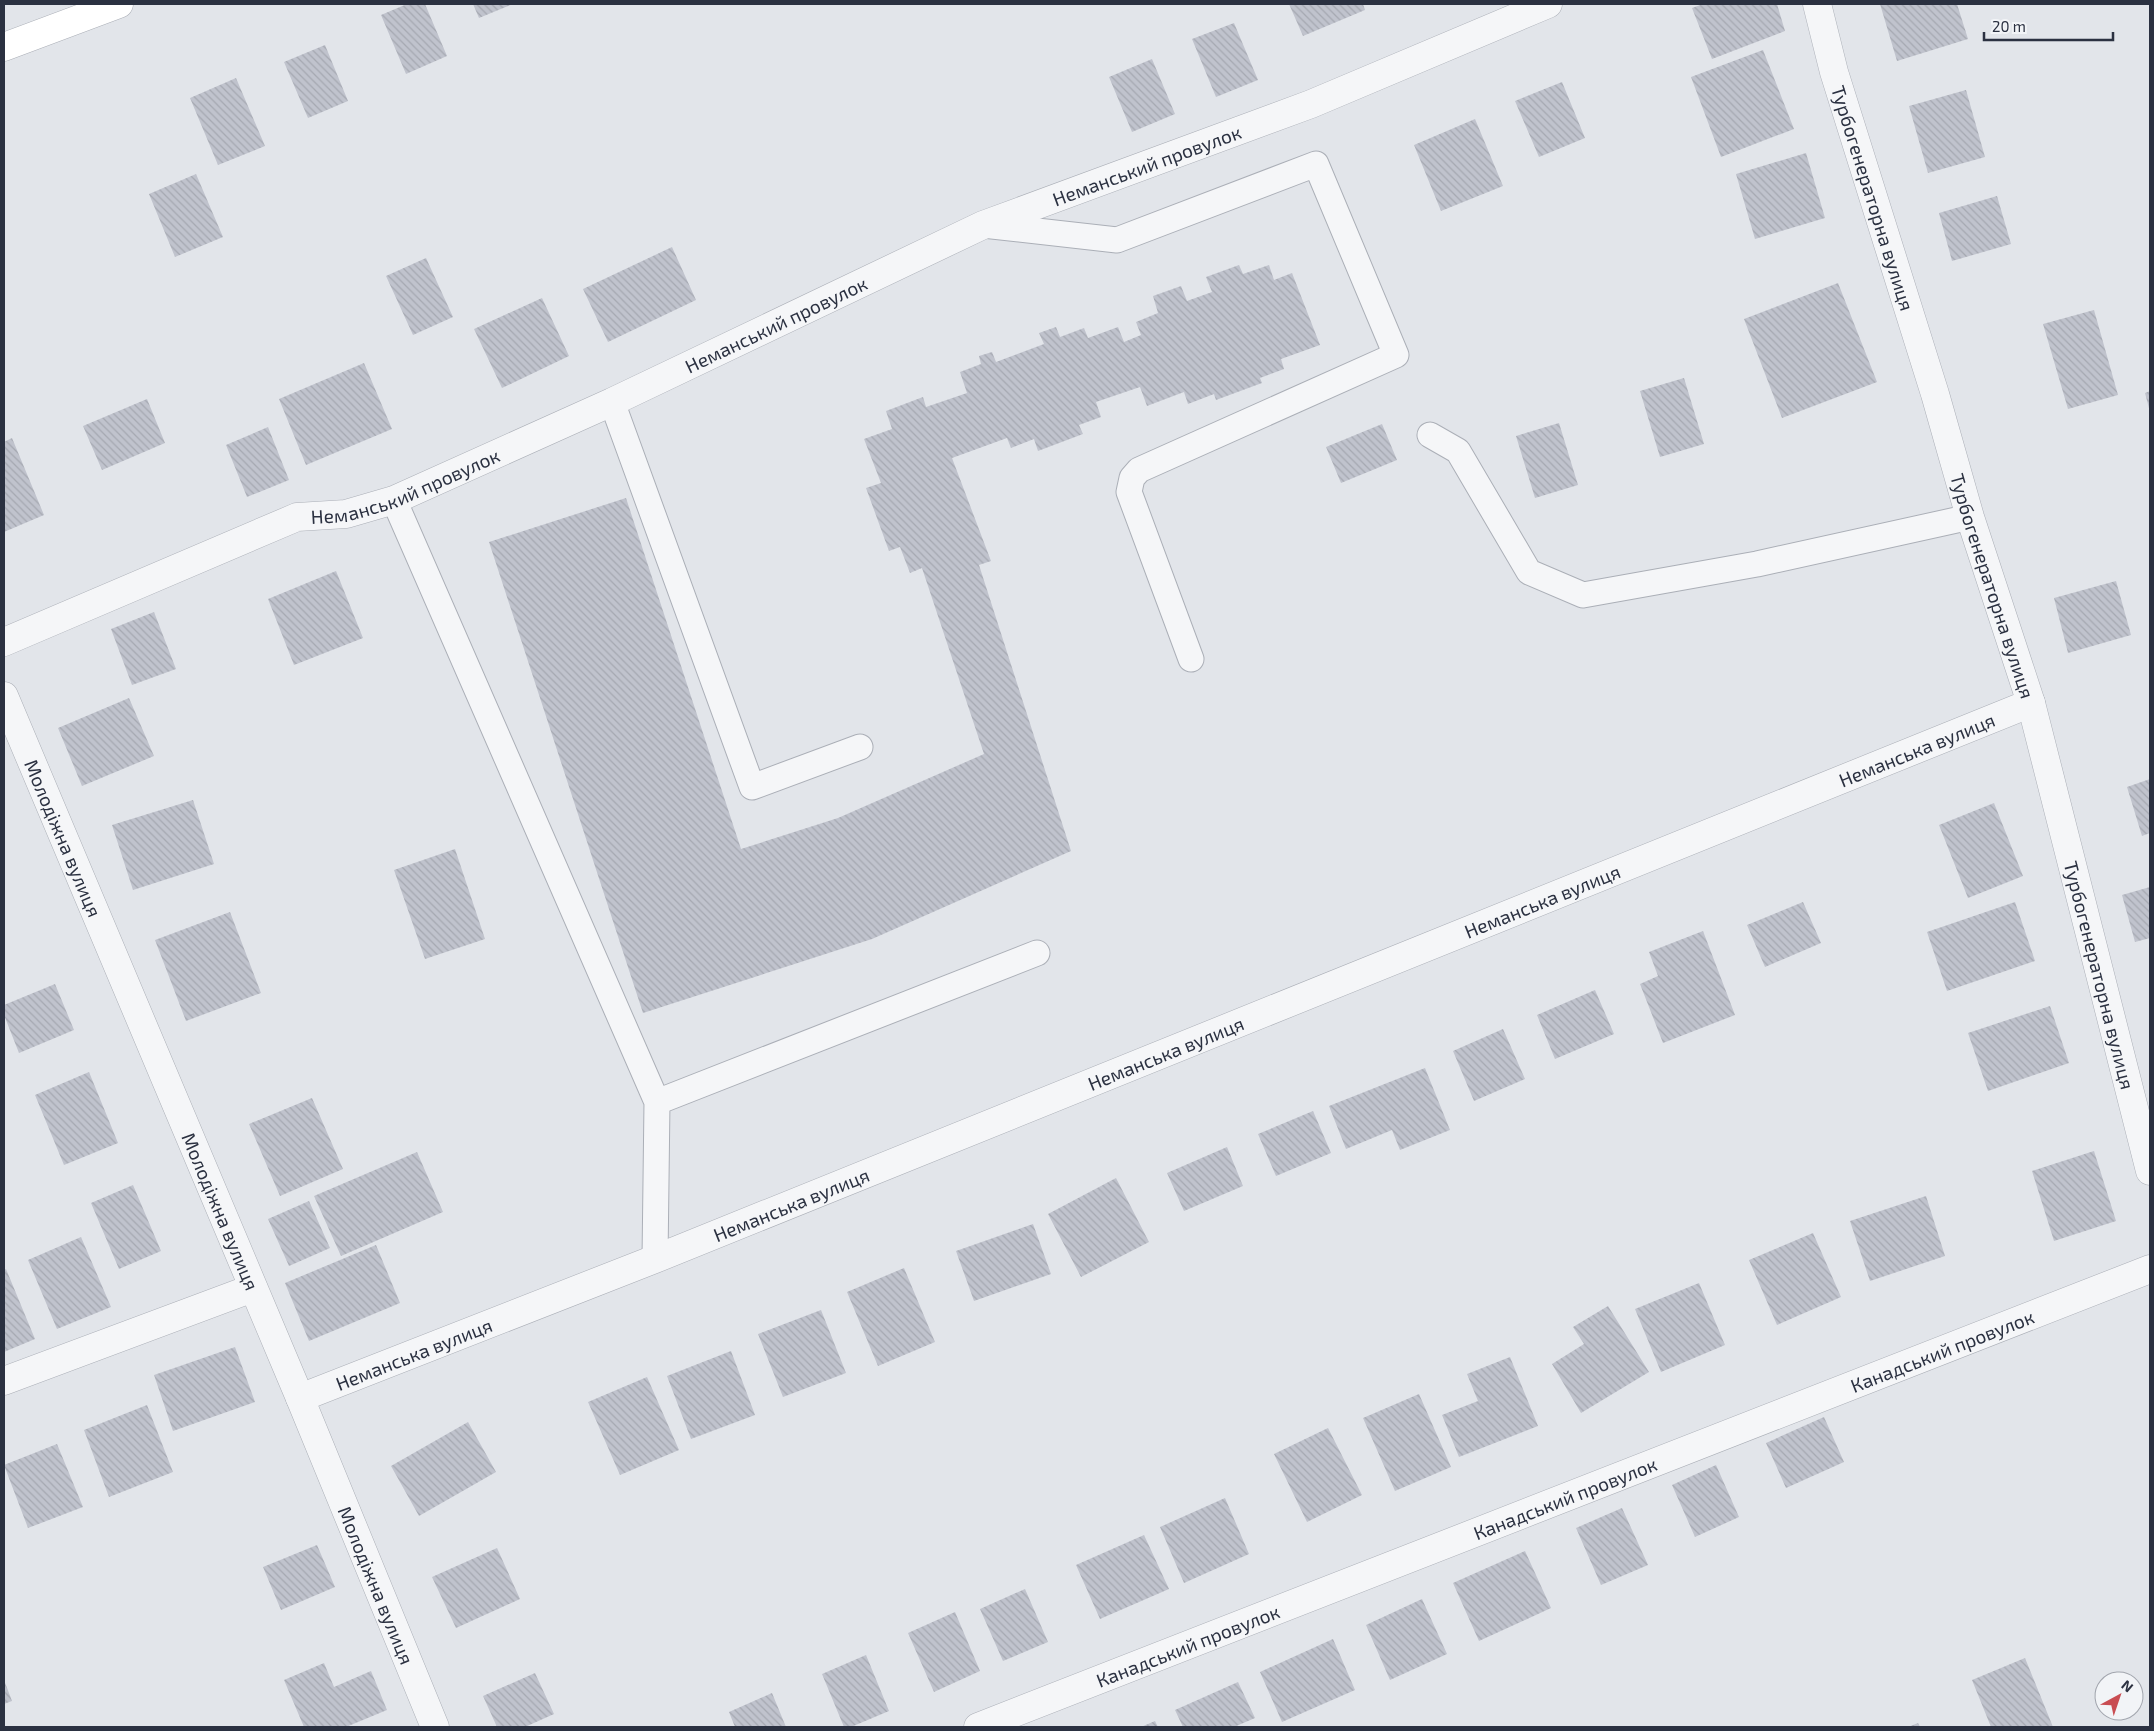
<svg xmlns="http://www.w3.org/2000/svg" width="2154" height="1731" viewBox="0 0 2154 1731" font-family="'Exo 2',sans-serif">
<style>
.building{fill:url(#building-back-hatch)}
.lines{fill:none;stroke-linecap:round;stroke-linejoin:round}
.lane-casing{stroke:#abafb7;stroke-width:27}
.street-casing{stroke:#abafb7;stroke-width:29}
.secondary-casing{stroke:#abafb7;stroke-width:29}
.lane{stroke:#f5f6f8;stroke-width:25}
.street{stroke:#f5f6f8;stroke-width:28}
.secondary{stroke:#fff;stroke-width:28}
.labels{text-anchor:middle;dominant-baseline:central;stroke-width:4;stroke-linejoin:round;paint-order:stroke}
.street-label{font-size:19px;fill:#2b3141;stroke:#f2f4f7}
</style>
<defs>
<pattern id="building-back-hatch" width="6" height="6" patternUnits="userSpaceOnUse" patternTransform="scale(1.25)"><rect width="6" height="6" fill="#c0c3cd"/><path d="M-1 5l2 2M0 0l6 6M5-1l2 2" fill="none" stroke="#a5a8b1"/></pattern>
</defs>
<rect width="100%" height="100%" fill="#e2e5ea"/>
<!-- building -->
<path class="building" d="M407,4h18l22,52 -41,18 -25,-59z
M473,4h40l-34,14z
M1289,4h74l2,6 -62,26z
M1703,4h74l8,27 -73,28 -20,-51z
M1880,4h77l11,35 -71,22z
M1234,23l24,57 -42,17 -24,-58z
M325,45l23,56 -40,17 -24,-56z
M1763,50l31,79 -73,28 -30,-80z
M1152,59l23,55 -43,18 -23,-55z
M236,78l29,68 -47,19 -28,-67z
M1562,82l23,56 -46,19 -24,-56z
M1966,90l19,67 -57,16 -19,-67z
M1475,119l28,67 -62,25 -27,-66z
M1806,153l19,65 -70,21 -19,-65z
M196,174l27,63 -48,20 -26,-63z
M1997,196l14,48 -59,17 -13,-48z
M672,247l24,53 -88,42 -25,-53z
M426,258l27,59 -40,18 -27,-59z
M1239,265l4,9 26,-9 5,15 18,-7 28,72 -39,14 3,10 -24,9 2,5 -46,17 -2,-6 -26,10 -4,-12 -37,14 -7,-19 -44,15 5,15 -22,8 4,9 -45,17 -4,-12 -23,9 -4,-10 -55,20 39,103 -12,4 92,286 -199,88 -229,74 -154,-471 137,-44 115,351 97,-31 146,-64 -62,-186 -12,5 -10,-26 -11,4 -23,-63 15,-5 -17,-44 28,-10 -6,-18 37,-14 3,10 41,-14 -7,-21 21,-8 -2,-8 13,-4 4,10 48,-18 -5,-11 17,-6 4,10 24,-9 4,10 30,-11 6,15 17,-7 -5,-13 22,-9 -5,-17 28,-10 6,15 25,-9 -6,-15z
M1838,283l39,99 -95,36 -38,-99z
M542,298l27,58 -67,32 -28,-59z
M2094,310l24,85 -50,14 -25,-85z
M364,363l28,66 -86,36 -27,-66z
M1684,378l20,66 -44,13 -20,-66z
M2150,391v21l-5,-19z
M147,399l18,44 -63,27 -19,-44z
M1559,423l19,62 -43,13 -19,-62z
M1382,424l15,36 -56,23 -15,-36z
M268,427l21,53 -42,17 -21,-52z
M12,438l32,77 -40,17v-90z
M336,571l27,67 -69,27 -26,-66z
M2116,581l15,54 -63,18 -14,-55z
M154,612l22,57 -44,16 -21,-56z
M129,698l25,58 -72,30 -24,-58z
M2150,779v54l-8,3 -15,-49z
M193,800l21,64 -81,26 -21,-65z
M1994,803l29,73 -55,22 -29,-73z
M455,849l30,90 -60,20 -31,-89z
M2150,887v51l-15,4 -13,-47z
M1803,902l18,41 -56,24 -18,-42z
M2015,902l20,59 -88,30 -20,-59z
M230,912l31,81 -75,28 -31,-81z
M1703,931l32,84 -72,28 -23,-59 18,-8 -9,-24z
M55,984l19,46 -55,23 -15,-38v-10z
M1595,990l19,44 -59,25 -18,-44z
M2050,1006l19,57 -81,28 -20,-58z
M1503,1029l22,50 -51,22 -21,-50z
M1425,1068l25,62 -50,20 -8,-20 -46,19 -17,-43z
M89,1072l29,71 -54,22 -29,-70z
M312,1098l31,71 -63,27 -31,-72z
M1313,1111l18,42 -55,23 -18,-42z
M1227,1147l16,39 -59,25 -17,-38z
M2094,1151l22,70 -62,20 -22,-70z
M417,1152l26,60 -102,44 -27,-60z
M1116,1178l33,64 -68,35 -33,-63z
M133,1185l28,66 -42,18 -28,-66z
M1926,1196l19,60 -75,25 -20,-60z
M309,1201l21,47 -41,18 -21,-47z
M1033,1224l18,50 -77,27 -18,-50z
M1813,1233l28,64 -64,28 -28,-65z
M81,1237l30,70 -54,22 -29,-69z
M376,1245l24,58 -91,38 -24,-58z
M904,1268l31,74 -57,24 -31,-74z
M6,1269l29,70 -31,13v-82z
M1699,1283l26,62 -64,27 -26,-63z
M1608,1306l41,66 -68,41 -29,-49 32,-20 -11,-17z
M821,1310l25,63 -63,24 -25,-63z
M235,1347l20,55 -82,29 -19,-56z
M731,1351l24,64 -64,24 -24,-63z
M1510,1357l28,69 -79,31 -17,-42 36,-14 -11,-27z
M647,1377l32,73 -59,25 -32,-73z
M1419,1394l32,73 -56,24 -32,-73z
M147,1405l26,67 -64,25 -25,-67z
M1824,1417l20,45 -58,26 -20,-45z
M468,1422l28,50 -77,44 -28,-50z
M1328,1428l34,67 -55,27 -33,-68z
M57,1444l26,63 -55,21 -24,-63z
M1716,1465l23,52 -44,20 -23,-52z
M1225,1498l24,56 -65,29 -24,-56z
M1622,1508l26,57 -47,20 -25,-57z
M1144,1535l25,54 -69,30 -24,-54z
M317,1545l18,42 -54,23 -18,-43z
M497,1548l23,51 -64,29 -24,-51z
M1525,1551l26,57 -72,33 -26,-58z
M1025,1589l23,53 -45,19 -23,-52z
M1422,1599l25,55 -57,26 -24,-55z
M955,1612l25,59 -46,21 -26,-59z
M1333,1639l22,51 -73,32 -22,-50z
M866,1655l23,56 -38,16h-7l-22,-53z
M2025,1658l28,69h-62l-19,-47z
M324,1663l10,24 37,-16 16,39 -41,17h-42l-20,-47z
M535,1673l19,41 -29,13h-28l-14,-31z
M4,1680l8,21 -8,3z
M1238,1682l17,36 -21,9h-51l-8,-17z
M772,1693l14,34h-51l-6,-15z
M1155,1721l3,6h-17z
M1918,1723l2,4h-12z"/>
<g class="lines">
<defs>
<path id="lane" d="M983,225l134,15 199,-76 80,191 -257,115 -7,8 -3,14 62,167
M612,402l140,385 108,-40
M1430,435l28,16 71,121 54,23 174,-31 213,-47
M394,500l263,602 -2,157
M657,1102l380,-149"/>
<g id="street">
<path id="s1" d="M1817,4l17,68 101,322 35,123 61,186 119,468"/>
<path id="s2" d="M4,642l293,-125 49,-3 48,-14 218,-98 371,-177 328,-121 237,-100"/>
<path id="s3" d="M4,696l296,702 135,329"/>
<path d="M4,1381l249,-93"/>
<path id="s4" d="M300,1398l355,-139 1376,-556"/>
<path id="s5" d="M978,1727l1172,-458"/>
</g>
<path id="secondary" d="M4,47l115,-43"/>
</defs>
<!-- lane casing -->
<use href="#lane" class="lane-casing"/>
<!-- street casing -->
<use href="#street" class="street-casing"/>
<!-- secondary casing -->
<use href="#secondary" class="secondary-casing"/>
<!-- lane -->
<use href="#lane" class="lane"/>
<!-- street -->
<use href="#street" class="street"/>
<!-- secondary -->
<use href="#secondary" class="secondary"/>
</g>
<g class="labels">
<!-- street labels -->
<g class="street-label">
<text stroke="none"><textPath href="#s2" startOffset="1242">Неманський провулок</textPath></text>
<text stroke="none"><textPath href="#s1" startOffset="202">Турбогенераторна вулиця</textPath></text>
<text stroke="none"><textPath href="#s2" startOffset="838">Неманський провулок</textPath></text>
<text stroke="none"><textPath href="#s2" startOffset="432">Неманський провулок</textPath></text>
<text stroke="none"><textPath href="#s1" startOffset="608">Турбогенераторна вулиця</textPath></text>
<text stroke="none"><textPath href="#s4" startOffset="1742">Неманська вулиця</textPath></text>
<text stroke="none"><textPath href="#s3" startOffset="154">Молодіжна вулиця</textPath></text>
<text stroke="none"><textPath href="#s4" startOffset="1338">Неманська вулиця</textPath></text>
<text stroke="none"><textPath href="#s1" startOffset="1012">Турбогенераторна вулиця</textPath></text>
<text stroke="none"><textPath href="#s4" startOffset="932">Неманська вулиця</textPath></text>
<text stroke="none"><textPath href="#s4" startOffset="528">Неманська вулиця</textPath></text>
<text stroke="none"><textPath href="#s3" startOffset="559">Молодіжна вулиця</textPath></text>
<text stroke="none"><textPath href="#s5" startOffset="1035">Канадський провулок</textPath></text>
<text stroke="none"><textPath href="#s4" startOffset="122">Неманська вулиця</textPath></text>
<text stroke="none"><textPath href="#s5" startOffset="630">Канадський провулок</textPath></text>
<text stroke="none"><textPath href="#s3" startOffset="964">Молодіжна вулиця</textPath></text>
<text stroke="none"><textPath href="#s5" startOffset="225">Канадський провулок</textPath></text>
</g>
</g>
<!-- border -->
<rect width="2154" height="1731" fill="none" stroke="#2b3141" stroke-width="10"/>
<!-- north arrow -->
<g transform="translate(2119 1696) rotate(40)"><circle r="24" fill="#f2f4f7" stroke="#a2a6ae"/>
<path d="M0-4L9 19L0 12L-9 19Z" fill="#c94d52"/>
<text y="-8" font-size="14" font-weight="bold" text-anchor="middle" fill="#2b3141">N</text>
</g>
<!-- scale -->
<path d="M1984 32v8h129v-8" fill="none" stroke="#2b3141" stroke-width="2.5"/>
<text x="1992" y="32" font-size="15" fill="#2b3141" stroke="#f2f4f7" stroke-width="4" paint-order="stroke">20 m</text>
</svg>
